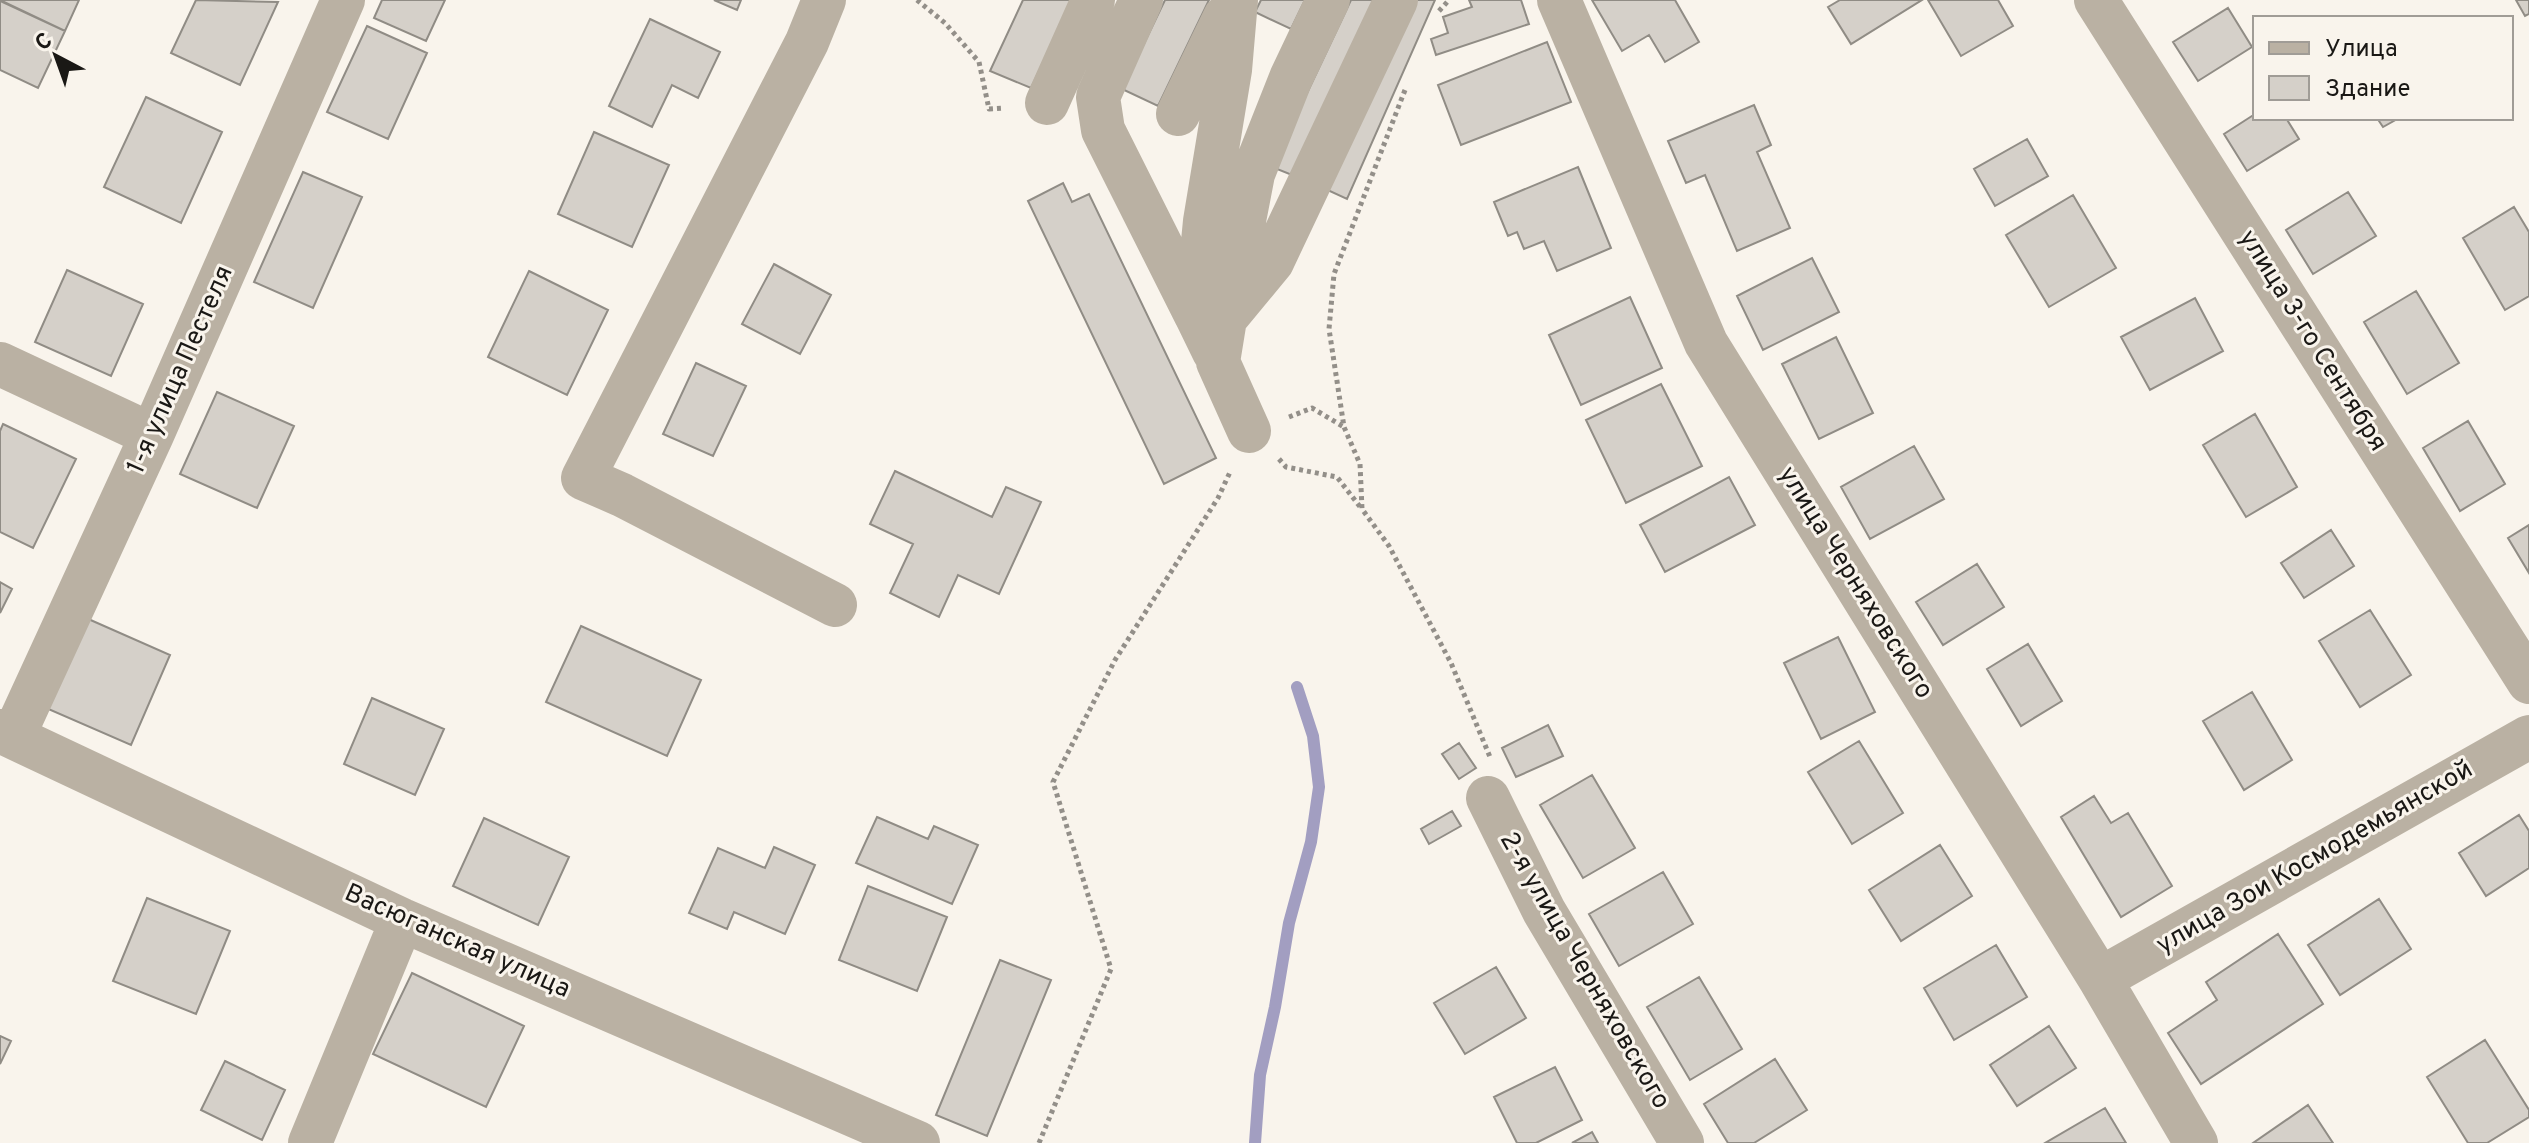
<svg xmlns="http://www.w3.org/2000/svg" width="2529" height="1143" viewBox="0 0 2529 1143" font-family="Overpass,sans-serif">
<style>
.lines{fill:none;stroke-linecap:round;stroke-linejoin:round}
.stream{stroke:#a29ec1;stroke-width:12}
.building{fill:#d5d0c9;stroke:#908c85;stroke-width:2}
.path{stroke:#938f89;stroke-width:5;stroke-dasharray:4 4;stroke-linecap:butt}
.minor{stroke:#bab1a3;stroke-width:44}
.labels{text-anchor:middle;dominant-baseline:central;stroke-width:6;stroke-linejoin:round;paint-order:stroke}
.street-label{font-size:26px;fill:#1a1815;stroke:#f9f4ec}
</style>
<rect width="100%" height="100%" fill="#f9f4ec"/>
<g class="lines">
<!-- stream -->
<path class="stream" d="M1255,1143l5,-68 15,-68 14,-84 22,-81 8,-55 -6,-51 -16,-49"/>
</g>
<!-- building -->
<path class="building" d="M0,0h79l-14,31z
M196,0l82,2 -38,83 -69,-32z
M382,0h63l-19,41 -52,-23z
M714,0h27l-4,10z
M1023,0h50l-42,88 -41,-17z
M1165,0h44l-51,106 -36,-17z
M1261,0h44l-14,29 -36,-17z
M1351,0h34l-83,179 -30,-12z
M1407,0h28l-88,199 -26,-12z
M1469,0h52l8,24 -93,31 -5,-16 17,-6 -5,-16 29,-10z
M1592,0h83l24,42 -34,20 -16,-27 -27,16z
M1840,0h82l-71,44 -23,-37z
M1928,0h70l15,26 -52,30z
M2516,0h13v14l-4,2z
M0,1l65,30 -27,57 -38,-18z
M2228,8l24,39 -54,34 -25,-39z
M650,19l70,33 -22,46 -26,-13 -20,42 -43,-21z
M367,26l60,27 -39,86 -61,-27z
M1547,42l24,60 -110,43 -23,-60z
M146,97l76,35 -41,91 -77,-36z
M1754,105l17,40 -14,7 33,76 -53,23 -32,-76 -19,8 -18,-42z
M2255,114v4h31l13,21 -52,32 -23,-37z
M2377,118h22l-16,9z
M594,132l75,33 -37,82 -74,-33z
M2027,139l21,37 -53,30 -21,-37z
M1578,167l33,81 -54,23 -13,-30 -20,8 -7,-17 -9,4 -14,-34z
M303,172l59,25 -49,111 -59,-26z
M1063,183l9,19 17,-8 127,264 -52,26 -136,-283z
M2348,192l28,44 -63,38 -27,-44z
M2073,195l43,73 -67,39 -43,-72z
M2514,207l15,25v64l-24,14 -42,-72z
M1812,258l27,54 -76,38 -26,-54z
M774,264l57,31 -31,59 -58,-30z
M67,270l76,34 -32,72 -76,-34z
M529,271l79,39 -41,85 -79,-38z
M2416,291l43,72 -52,31 -43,-72z
M1630,297l32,71 -81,37 -32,-70z
M2195,298l28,53 -73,39 -29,-53z
M1836,337l37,76 -54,26 -37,-75z
M696,363l50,23 -33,70 -50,-22z
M1661,384l41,82 -76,37 -40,-83z
M217,392l77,34 -37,82 -77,-34z
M2255,414l42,73 -51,30 -43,-72z
M2468,421l37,63 -45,27 -37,-63z
M3,424l73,35 -43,89 -33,-16v-101z
M1914,446l30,53 -74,40 -29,-52z
M895,471l97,46 14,-30 35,15 -42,92 -41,-19 -19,42 -49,-24 23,-49 -43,-20z
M1729,477l26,48 -90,47 -25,-47z
M2529,525v48l-21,-35z
M2331,530l23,36 -50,32 -23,-35z
M1977,564l27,43 -61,38 -27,-43z
M0,582l12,7 -12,24z
M2370,610l41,65 -51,32 -41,-66z
M86,618l84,37 -39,90 -85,-37z
M581,626l120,54 -34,76 -121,-54z
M1838,637l37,75 -54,27 -37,-76z
M2028,644l34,57 -41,25 -34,-57z
M2252,692l40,68 -48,30 -41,-69z
M372,698l72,31 -29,66 -71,-31z
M1548,725l15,31 -47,21 -14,-29z
M1859,741l44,72 -51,31 -44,-72z
M1459,743l17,25 -17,11 -17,-25z
M1592,775l43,73 -52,30 -43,-73z
M2094,796l17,27 17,-10 44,73 -51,31 -60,-100z
M1452,811l9,15 -32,18 -8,-15z
M2519,815l10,16v37l-43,28 -27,-43z
M877,817l51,22 6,-13 44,19 -26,59 -96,-41z
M484,818l85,39 -31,68 -85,-39z
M1940,845l32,51 -71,45 -32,-51z
M774,847l41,18 -30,69 -51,-22 -7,17 -38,-16 29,-65 47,20z
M1663,872l30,52 -74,42 -30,-52z
M868,886l79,31 -30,74 -78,-31z
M147,898l83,33 -34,83 -83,-33z
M2379,899l32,50 -71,46 -32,-50z
M2278,934l45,70 -122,80 -33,-51 49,-33 -11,-18z
M1996,945l31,52 -73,43 -30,-52z
M1000,960l51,20 -64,156 -51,-21z
M1496,967l30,51 -61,36 -31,-51z
M412,973l112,53 -38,81 -113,-53z
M1699,977l43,72 -52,31 -43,-73z
M2049,1026l27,42 -59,38 -27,-41z
M0,1036l11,5 -11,23z
M2485,1040l44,70v7l-42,26h-19l-41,-66z
M1775,1059l32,51 -53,33h-26l-24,-39z
M225,1061l60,29 -23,50 -61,-30z
M1555,1067l27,53 -46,23h-19l-23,-46z
M2308,1105l25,38h-80z
M2105,1108l21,35h-81z
M1592,1132l6,11h-26z"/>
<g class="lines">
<!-- path -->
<path class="path" d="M917,0l28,23 34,39 10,47 15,-1
M1439,11l10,-11
M1405,90l-71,184 -5,55 15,98 16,37 2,45 27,37 62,117 39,94
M1289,417l23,-9 32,19
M1279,459l7,8 51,10 24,31
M1039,1143l72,-174 -58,-187 62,-122 103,-162 13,-28"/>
<!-- minor -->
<path class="minor" d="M824,0l-17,42 -224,436 39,17 213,110
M1141,0l-43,97 5,33 93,185
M1559,0l147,343 394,636 96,164
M2096,0l433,682
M1047,103l46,-103
M1178,114l47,-97
M1229,314l43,-52 124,-262
M1214,352l-18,-37 9,-94 25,-151 6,-70
M0,364l152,71
M1249,431l-31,-69 7,-43 28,-145 38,-96 37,-78
M0,731l402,189 516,223
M13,737l139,-302 191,-435
M1488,798l56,113 138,232
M2100,979l429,-242
M310,1143l92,-223"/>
</g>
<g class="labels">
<!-- street labels -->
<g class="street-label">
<text transform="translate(2312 341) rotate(58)">улица 3-го Сентября</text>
<text transform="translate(181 370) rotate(-66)">1-я улица Пестеля</text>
<text transform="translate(1855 583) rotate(58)">улица Черняховского</text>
<text transform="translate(2315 858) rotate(-30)">улица Зои Космодемьянской</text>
<text transform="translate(457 942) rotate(24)">Васюганская улица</text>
<text transform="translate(1584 971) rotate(60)">2-я улица Черняховского</text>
</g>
</g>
<!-- legend -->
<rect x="2253" y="16" width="260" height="104" fill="#f9f4ec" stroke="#a09c96" stroke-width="2"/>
<rect x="2269" y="42" width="40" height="12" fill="#bab1a3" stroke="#a09c96" stroke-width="2"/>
<text x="2325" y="56" font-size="24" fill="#1a1815">Улица</text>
<rect x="2269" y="76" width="40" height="24" fill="#d5d0c9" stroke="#a09c96" stroke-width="2"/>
<text x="2325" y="96" font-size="24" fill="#1a1815">Здание</text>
<!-- north arrow -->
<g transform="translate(56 56) rotate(319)" stroke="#f9f4ec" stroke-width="6" paint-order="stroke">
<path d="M0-6L14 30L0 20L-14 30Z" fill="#1a1815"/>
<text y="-12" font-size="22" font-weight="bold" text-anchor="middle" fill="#1a1815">С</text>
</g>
</svg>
